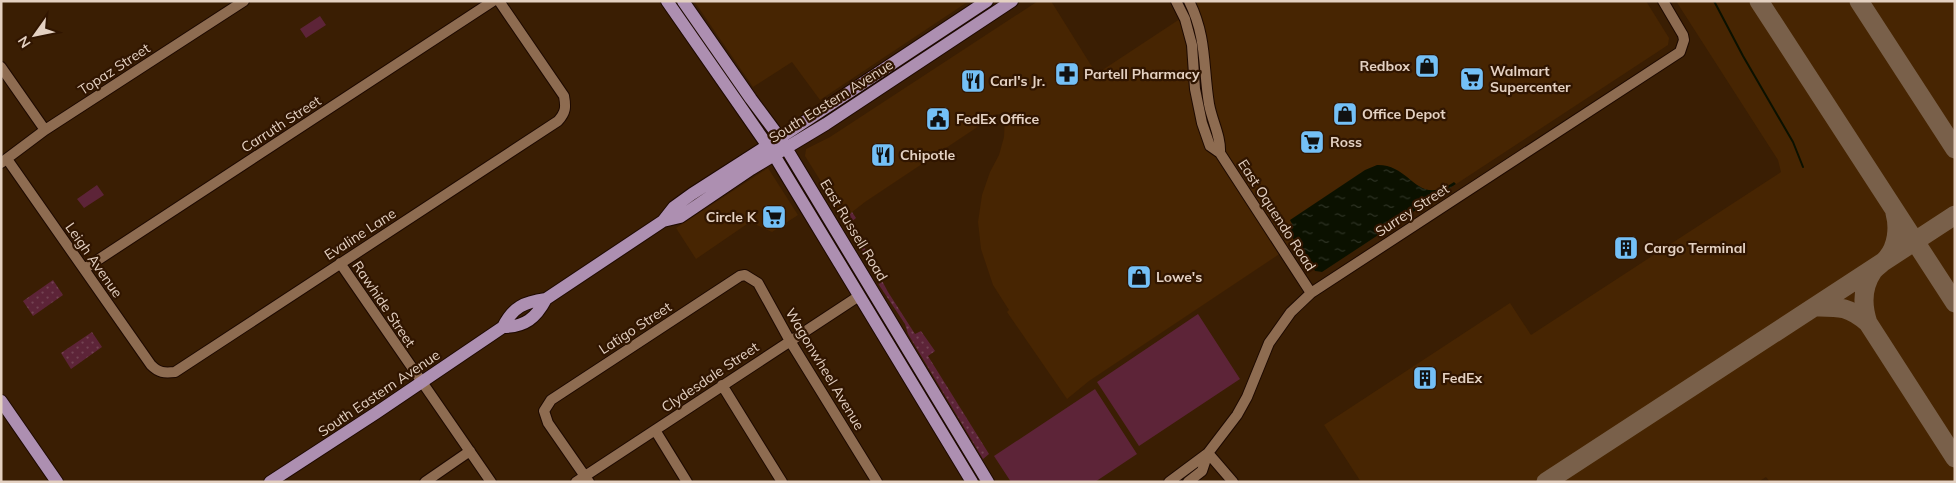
<svg xmlns="http://www.w3.org/2000/svg" width="1956" height="483" viewBox="0 0 1956 483" font-family="Mulish,sans-serif">
<style>
.built{fill:#472502}
.grass{fill:#5d2438}
.park{fill:url(#park-dots)}
.water{fill:url(#water-ripples)}
.lines{fill:none;stroke-linecap:round;stroke-linejoin:round}
.stream{stroke:#0b1100;stroke-width:2}
.taxiway{stroke:#79604a;stroke-width:19}
.minor-casing{stroke:#1d0900;stroke-width:12}
.major-casing{stroke:#1d0900;stroke-width:14}
.minor{stroke:#8e6c51;stroke-width:10}
.major{stroke:#ad8fb1;stroke-width:12}
.labels{text-anchor:middle;dominant-baseline:central;stroke-width:4.5;stroke-linejoin:round;paint-order:stroke}
.poi-label{font-size:14px;font-weight:bold;fill:#e4d1c2;stroke:#301500;text-anchor:start}
.street-label{font-size:14px;fill:#e4d1c2;stroke:#301500}
</style>
<defs>
<pattern id="park-dots" width="8" height="8" patternUnits="userSpaceOnUse" patternTransform="scale(1.25)"><rect width="8" height="8" fill="#5d2438"/><path d="M2 2h.1M6 6h.1" fill="none" stroke="#744353" stroke-width="1.8" stroke-linecap="round"/></pattern>
<pattern id="water-ripples" width="26" height="14" patternUnits="userSpaceOnUse" patternTransform="scale(1.25)"><rect width="26" height="14" fill="#0b1100"/><path d="M2 4q2-2 4 0t4 0M15 11q2-2 4 0t4 0" fill="none" stroke="#2e3324"/></pattern>
</defs>
<rect width="100%" height="100%" fill="#3a1e03"/>
<!-- built -->
<path class="built" d="M694,1h275l-149,99 -28,-38 -39,25z
M1038,1h13l43,69 7,1 97,-64 -4,-6h452l23,37 -1,7 -346,227 -7,-1 -19,-28 -207,138 -22,18 -60,-87 2,-2 -16,-25 -12,-36 -3,-27 4,-27 8,-23 9,-17 5,-18 1,-20 -1,-3h-7l-132,88 -18,14 -2,4 -40,-64 1,-7 24,-12z
M1676,1h279v481h-185l-4,-5 -8,5h-397l-37,-57 186,-122 21,32 250,-163 -3,-12z
M768,168l30,47 -26,17 -22,-10 -54,37 -20,-31z"/>
<!-- grass -->
<path class="grass" d="M320,16l6,9 -20,13 -6,-9z
M97,185l7,10 -20,13 -7,-9z
M1198,314l42,65 -101,67 -42,-64z
M1095,389l42,65 -42,28h-84l-17,-26z"/>
<!-- park -->
<path class="park" d="M852,212l4,6 -5,4 37,70 27,42 6,-3 14,20 -7,5 61,98 -6,5 -75,-125 -3,-10 -26,-39 -21,-44 -5,-6 -8,-15z
M53,280l10,15 -30,21 -10,-15z
M92,332l10,15 -31,22 -10,-16z"/>
<!-- water -->
<path class="water" d="M1377,165c35,-1 39,43 77,17l2,2 -134,88 -7,-1 -25,-37 2,-10 -2,-4 75,-50z"/>
<g class="lines">
<!-- stream -->
<path class="stream" d="M1714,1l29,55 50,86 10,25"/>
<!-- taxiway -->
<path class="taxiway" d="M1759,1l196,302
M1859,1l96,148
M1895,213c4,15 2,33 -8,45 -4,5 -10,8 -14,13 -11,16 -11,34 -5,52l87,135
M1815,307c24,0 33,-1 53,16
M1546,482l409,-267"/>
<defs>
<path id="minor" d="M1176,1l9,18 7,26 3,44 7,34 8,23 10,7 91,140
M1189,1c18,36 14,66 20,103 3,17 12,32 11,49
M1,67l44,63
M7,159l144,206c8,8 13,8 24,7l383,-251c8,-9 8,-14 6,-25l-65,-95
M1,163l44,-33 199,-129
M340,263l151,219
M84,269l409,-268
M722,385l60,97
M655,430l32,52
M1208,453l25,29
M425,482l45,-31
M576,482l283,-186
M589,482l-41,-59 -4,-12 7,-11 189,-124 5,-1 13,8 32,58 87,141
M1169,482l39,-29 29,-38 10,-18 22,-54 22,-31 20,-19 369,-241 4,-12 -1,-5 -20,-34
M1188,482l14,-11 6,-18"/>
<path id="major" d="M667,1l107,154 198,327
M683,1l68,98 29,39 208,344
M663,221l17,-4 71,-48 75,-45 186,-123
M503,327c22,0 33,-9 43,-28l117,-78 11,-14 18,-13 100,-64 195,-129
M1,401l56,81
M270,482l106,-69 127,-86c10,-20 21,-25 43,-28"/>
</defs>
<!-- minor casing -->
<use href="#minor" class="minor-casing"/>
<!-- major casing -->
<use href="#major" class="major-casing"/>
<!-- minor -->
<use href="#minor" class="minor"/>
<!-- major -->
<use href="#major" class="major"/>
</g>
<!-- icons -->
<defs>
<symbol id="shop-square" viewBox="-11 -11 22 22"><rect x="-9" y="-9" width="18" height="18" rx="4" fill="#74c0f6" stroke="#301500"/><path d="M-5-2.5h2.3a2.7 3.5 0 0 1 5.4 0H5L5.5 6h-11ZM-1.5-2.5h3a1.5 2.3 0 0 0-3 0Z" fill="#111"/></symbol>
<symbol id="pharmacy-square" viewBox="-11 -11 22 22"><rect x="-9" y="-9" width="18" height="18" rx="4" fill="#74c0f6" stroke="#301500"/><path d="M-2-6h4v4h4v4h-4v4h-4v-4h-4v-4h4Z" fill="#111"/></symbol>
<symbol id="supermarket-square" viewBox="-11 -11 22 22"><rect x="-9" y="-9" width="18" height="18" rx="4" fill="#74c0f6" stroke="#301500"/><path d="M-6-5.5h2.5l.6 2H6L4.5 2H-2.5L-4.4-4H-6ZM-1.5 3.2a1.3 1.3 0 1 0 .1 0ZM3 3.2a1.3 1.3 0 1 0 .1 0Z" fill="#111"/></symbol>
<symbol id="restaurant-square" viewBox="-11 -11 22 22"><rect x="-9" y="-9" width="18" height="18" rx="4" fill="#74c0f6" stroke="#301500"/><path d="M-5-6h1v4h1v-4h1v4h1v-4h1v5L-1.5 .5V6h-2V.5L-5-1ZM5-6V6H3V1.5H1.5Q1.5-4 5-6Z" fill="#111"/></symbol>
<symbol id="civic-square" viewBox="-11 -11 22 22"><rect x="-9" y="-9" width="18" height="18" rx="4" fill="#74c0f6" stroke="#301500"/><path d="M-.6-6.5H3V-4.5H.6V-3L4-1V1h2V6H-6V1h2V-1L-.6-3ZM-1.2 2.5V6h2.4V2.5Z" fill="#111"/></symbol>
<symbol id="building-square" viewBox="-11 -11 22 22"><rect x="-9" y="-9" width="18" height="18" rx="4" fill="#74c0f6" stroke="#301500"/><path d="M-4-6H4V6H1V3H-1V6H-4ZM-2.5-4.3h1.7v1.8h-1.7ZM.8-4.3h1.7v1.8H.8ZM-2.5-1h1.7V.8h-1.7ZM.8-1h1.7V.8H.8Z" fill="#111"/></symbol>
</defs>
<g fill-rule="evenodd">
<use href="#shop-square" x="1413" y="52" width="28" height="28"/>
<use href="#pharmacy-square" x="1053" y="60" width="28" height="28"/>
<use href="#supermarket-square" x="1458" y="65" width="28" height="28"/>
<use href="#restaurant-square" x="959" y="67" width="28" height="28"/>
<use href="#shop-square" x="1331" y="100" width="28" height="28"/>
<use href="#civic-square" x="924" y="105" width="28" height="28"/>
<use href="#supermarket-square" x="1298" y="128" width="28" height="28"/>
<use href="#restaurant-square" x="869" y="141" width="28" height="28"/>
<use href="#supermarket-square" x="760" y="203" width="28" height="28"/>
<use href="#building-square" x="1612" y="234" width="28" height="28"/>
<use href="#shop-square" x="1125" y="263" width="28" height="28"/>
<use href="#building-square" x="1411" y="364" width="28" height="28"/>
</g>
<g class="labels">
<!-- poi labels -->
<g class="poi-label">
<text x="1410" y="66" text-anchor="end">Redbox</text>
<text x="1490" y="71">Walmart<tspan x="1490" dy="16">Supercenter</tspan></text>
<text x="1084" y="74">Partell Pharmacy</text>
<text x="990" y="81">Carl's Jr.</text>
<text x="1362" y="114">Office Depot</text>
<text x="956" y="119">FedEx Office</text>
<text x="1330" y="142">Ross</text>
<text x="900" y="155">Chipotle</text>
<text x="756" y="217" text-anchor="end">Circle K</text>
<text x="1644" y="248">Cargo Terminal</text>
<text x="1156" y="277">Lowe's</text>
<text x="1442" y="378">FedEx</text>
</g>
<!-- street labels -->
<g class="street-label">
<text transform="translate(114 69) rotate(-33)">Topaz Street</text>
<text transform="translate(831 101) rotate(-32)">South Eastern Avenue</text>
<text transform="translate(281 124) rotate(-33)">Carruth Street</text>
<text transform="translate(1412 210) rotate(-33)">Surrey Street</text>
<text transform="translate(1277 215) rotate(57)">East Oquendo Road</text>
<text transform="translate(854 230) rotate(59)">East Russell Road</text>
<text transform="translate(360 234) rotate(-33)">Evaline Lane</text>
<text transform="translate(94 260) rotate(55)">Leigh Avenue</text>
<text transform="translate(384 304) rotate(56)">Rawhide Street</text>
<text transform="translate(635 328) rotate(-33)">Latigo Street</text>
<text transform="translate(825 369) rotate(59)">Wagonwheel Avenue</text>
<text transform="translate(710 377) rotate(-34)">Clydesdale Street</text>
<text transform="translate(379 393) rotate(-34)">South Eastern Avenue</text>
</g>
</g>
<!-- border -->
<rect width="1956" height="483" fill="none" stroke="#e4d1c2" stroke-width="5"/>
<!-- north arrow -->
<g transform="translate(35 35) rotate(237)" stroke="#301500" stroke-width="4" paint-order="stroke">
<path d="M0-4L9 19L0 12L-9 19Z" fill="#e4d1c2"/>
<text y="-8" font-size="14" font-weight="bold" text-anchor="middle" fill="#e4d1c2">N</text>
</g>
</svg>
